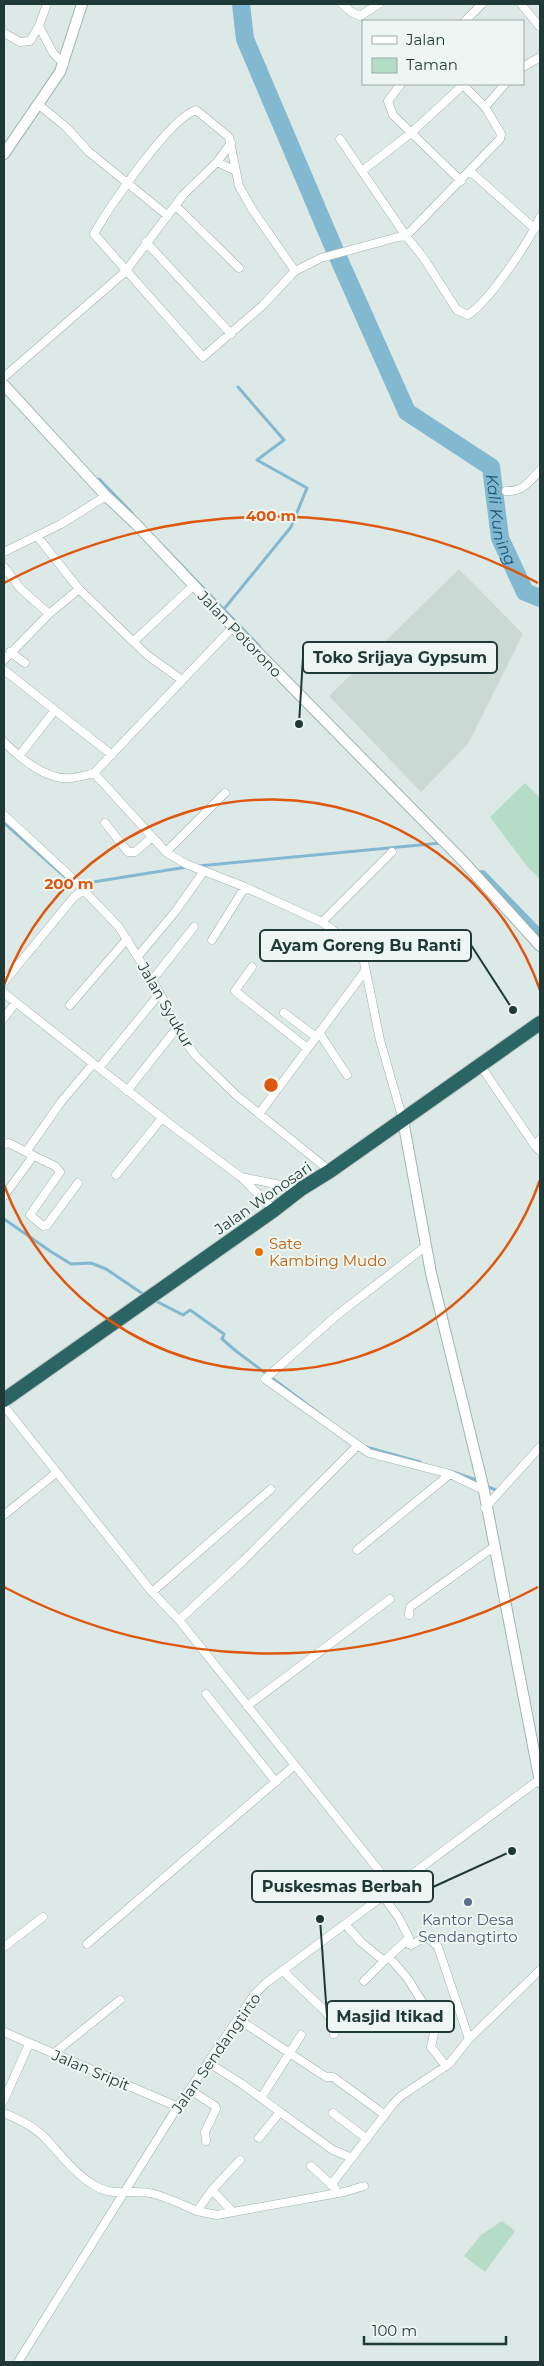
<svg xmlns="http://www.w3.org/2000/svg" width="544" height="2366" viewBox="0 0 544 2366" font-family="Montserrat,sans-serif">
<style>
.built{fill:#cbd9d5}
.green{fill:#b5dcc6}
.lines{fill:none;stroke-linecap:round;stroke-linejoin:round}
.stream{stroke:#83b8d1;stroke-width:3}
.canal{stroke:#83b8d1;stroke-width:10}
.river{stroke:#83b8d1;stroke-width:18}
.street-casing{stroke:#a0b1ae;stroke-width:9}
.secondary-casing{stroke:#9cb5b0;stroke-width:12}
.highway-casing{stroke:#bcc4c3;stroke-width:16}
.street{stroke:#fff;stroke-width:8}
.secondary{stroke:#fff;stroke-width:10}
.highway{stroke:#2a6563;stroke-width:14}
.ring{fill:none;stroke:#de570e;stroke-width:2.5}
.food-dot{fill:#e8710a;stroke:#edf6f3;stroke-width:2}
.service-dot{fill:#5c6f8a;stroke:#edf6f3;stroke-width:2}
.labels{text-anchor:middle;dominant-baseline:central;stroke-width:4;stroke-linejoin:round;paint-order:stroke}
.street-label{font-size:15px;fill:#1f3936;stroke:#edf6f3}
.food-label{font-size:15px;fill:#c56008;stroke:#edf6f3;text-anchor:start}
.service-label{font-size:15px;fill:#4e5e75;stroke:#edf6f3}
.water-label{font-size:16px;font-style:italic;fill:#185675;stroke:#edf6f3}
.centre{fill:#de570e;stroke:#edf6f3;stroke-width:2.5}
.ring-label{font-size:15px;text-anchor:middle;font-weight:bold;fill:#de570e;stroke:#edf6f3;stroke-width:4;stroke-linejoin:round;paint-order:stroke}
.leader{fill:none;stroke:#1f3936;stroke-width:2}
.callout-dot{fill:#1f3936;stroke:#edf6f3;stroke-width:2}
.callout{fill:#edf6f3;stroke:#1f3936;stroke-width:2}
.callout-label{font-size:16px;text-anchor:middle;font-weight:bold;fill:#1f3936}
</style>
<rect width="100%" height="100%" fill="#dde9e6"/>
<!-- built -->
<path class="built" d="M459,569l64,65 -55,110 -47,48 -92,-96z"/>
<!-- green -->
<path class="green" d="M525,783l15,15v81l-14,-14 -36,-48z
M502,2221l13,10 -30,41 -21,-16 17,-21z"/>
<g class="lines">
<!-- stream -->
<path class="stream" d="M99,479l33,34
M162,545l98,102
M224,609l67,-82 16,-39 -50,-28 27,-20 -46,-53
M4,823l70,62 113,-18
M198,866l243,-23
M4,1219l46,32 21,13 20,-1 15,6 40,27
M154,1300l29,15 7,-5 34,24 -2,5 14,12 88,66
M366,1447l54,15
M450,1471l29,10
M486,1486l12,5"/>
<!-- canal -->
<path class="canal" d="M482,875l58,60"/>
<!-- river -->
<path class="river" id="s1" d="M241,4l4,35 88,207 74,166 84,55 9,71 25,54 15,6"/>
<defs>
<path id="street" d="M342,4l9,8 9,4 19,-12
M521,4l19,23
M465,21l17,-17
M39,26l14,27 11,11
M4,33l16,9 10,-1 9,-15 8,-22
M523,67l17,-10
M401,84l-13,17 5,14 68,66
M39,105l26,21 24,26 79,64
M485,107l20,-23
M340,139l66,97 94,-97 1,-5 -16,-27 -23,-23
M217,162l19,9
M362,171l49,-38 52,-48
M470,171l65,58
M176,206l63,62
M146,242l85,92
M295,271l-43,-62 -13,-23 -10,-49 -33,-27c-26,8 -88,98 -102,124l109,123 59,-51 33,-35 26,-13 77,-21 8,-1 17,21 34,53 11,5c22,-15 61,-73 72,-98
M4,377l121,-105 58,-77 34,-33 14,-19
M506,491c17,1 24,-10 34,-21
M37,536l42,53
M4,552l57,-28 45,-28
M4,567l16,21 29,26 -45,46
M49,614l30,-25 68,66 35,25
M233,627l-139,146 72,79 20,12 59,23 77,35 40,30 18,88 23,80
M134,641l60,-56
M10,652l15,11
M4,670l108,85
M4,742c16,16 43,39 67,36 8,-1 16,-3 23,-5
M19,756l36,-46
M4,815l66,61 49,51 41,66 16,36 20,27 40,39 94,76
M105,823l23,29h7l17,-15
M166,852l59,-59
M322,922l70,-70
M212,940l33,-53
M138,956l37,-44 29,-41
M252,967l-17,24 72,57
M153,979l41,-52
M4,982l70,-85 9,-7
M4,993l175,138 62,46 33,33
M70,1005l57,-66
M284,1013l32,24
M4,1018l12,-16
M320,1034l27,41
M480,1065l55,81
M99,1068l61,-75
M127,1091l49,-62
M259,1114l106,-143
M540,1139l-5,7 5,5
M4,1144l5,-1 17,9
M32,1155l23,11 5,6 -30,43 13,11 4,-1 31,-42
M116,1175l46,-57
M241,1177l59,12
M4,1196l27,-37 1,-4 -6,-3 35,-50 32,-38
M426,1246l-90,70 -71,63 104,74 81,21
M4,1406l148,186 27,28 214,268
M485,1508l55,-61
M4,1515l52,-42
M357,1550l93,-76 33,16
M152,1592l119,-103
M409,1615l1,-8 85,-61
M179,1620l65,-60 114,-115
M206,1694l70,88
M247,1706l143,-107
M383,1896l16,22 10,20 -25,23
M345,1924l16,18 23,19 -20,20
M405,1942l6,3 13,-7 7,2 7,7 31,92
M87,1944l208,-179
M4,1947l39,-30
M389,1957l19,22 28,45 -5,23 15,19
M283,1971l43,41 5,8 3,14
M238,2019l88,58h7l52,38
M4,2032l174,75
M53,2054l67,-54
M209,2063l33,21 38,28 -21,26
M190,2090l25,16 1,3 -11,23 1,9
M261,2098l40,-63
M4,2100l25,-56
M280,2112l53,38 19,8
M4,2113c15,7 30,13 42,26 16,17 29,35 49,47 21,12 37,2 59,8 15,4 29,11 43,17l15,-21 28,-30
M333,2113l34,26
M311,2166l24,22
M331,2185l62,-81 8,-8 48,-32 20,-25 71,-69
M212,2190l21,22
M197,2211l20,4 16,-3 111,-20 20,-6
M18,2362l157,-251 79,-116 12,-12 274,-204"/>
<path id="secondary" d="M4,154l56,-82 22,-68
M4,385l102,111 29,27 98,104 230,234 77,85
M403,1120l28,153 52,213 57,296"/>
<path id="highway" d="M4,1400l270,-190 27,-21 29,-18 210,-148"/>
</defs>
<!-- street casing -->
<use href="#street" class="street-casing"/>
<!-- secondary casing -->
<use href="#secondary" class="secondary-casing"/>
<!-- highway casing -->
<use href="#highway" class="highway-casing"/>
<!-- street -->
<use href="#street" class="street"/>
<!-- secondary -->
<use href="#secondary" class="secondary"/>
<!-- highway -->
<use href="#highway" class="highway"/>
</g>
<!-- distance rings -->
<g class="ring">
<path d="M540 1180A285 285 0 0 1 4 1185M4 985A285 285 0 0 1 540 990"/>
<path d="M538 1587A569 569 0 0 1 4 1587M4 583A569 569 0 0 1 538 583"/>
</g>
<!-- markers -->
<circle class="food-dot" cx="259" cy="1252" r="5"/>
<circle class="service-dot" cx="468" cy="1902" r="5"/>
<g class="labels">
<!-- street labels -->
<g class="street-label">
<text transform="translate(240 634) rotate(46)">Jalan Potorono</text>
<text transform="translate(166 1005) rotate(60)">Jalan Syukur</text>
<text transform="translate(263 1198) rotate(-35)">Jalan Wonosari</text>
<text transform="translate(216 2053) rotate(-55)">Jalan Sendangtirto</text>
<text transform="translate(91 2070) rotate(23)">Jalan Sripit</text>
</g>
<!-- food labels -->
<g class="food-label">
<text x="269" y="1243">Sate<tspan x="269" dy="17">Kambing Mudo</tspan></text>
</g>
<!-- service labels -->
<g class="service-label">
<text x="468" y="1919">Kantor Desa<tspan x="468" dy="17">Sendangtirto</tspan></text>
</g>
<!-- water labels -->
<g class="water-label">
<text stroke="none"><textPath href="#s1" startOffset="596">Kali Kuning</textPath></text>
</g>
</g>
<circle cx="271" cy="1085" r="8" class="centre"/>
<g class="ring-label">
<text x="271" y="521">400 m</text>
<text x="69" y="889">200 m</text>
</g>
<!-- callouts -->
<path class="leader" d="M299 724L303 657M513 1010L471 945M512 1851L433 1887M320 1919L327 2016"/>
<g class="callout-dot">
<circle cx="299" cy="724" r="5"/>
<circle cx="513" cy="1010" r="5"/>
<circle cx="512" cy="1851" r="5"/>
<circle cx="320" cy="1919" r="5"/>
</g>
<g class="callout">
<rect x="303" y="642" width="194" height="31" rx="5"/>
<rect x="260" y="930" width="211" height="31" rx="5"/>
<rect x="252" y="1871" width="181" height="31" rx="5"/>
<rect x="327" y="2001" width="127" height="31" rx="5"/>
</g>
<g class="callout-label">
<text x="400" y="663">Toko Srijaya Gypsum</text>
<text x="366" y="951">Ayam Goreng Bu Ranti</text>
<text x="342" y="1892">Puskesmas Berbah</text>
<text x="390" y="2022">Masjid Itikad</text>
</g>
<!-- border -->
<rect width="544" height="2366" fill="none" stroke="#1f3936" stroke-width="10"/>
<!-- legend -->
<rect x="362" y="20" width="162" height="65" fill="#edf6f3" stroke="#9baaa7"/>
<rect x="372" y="36" width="25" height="8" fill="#ffffff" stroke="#9baaa7"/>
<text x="406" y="45" font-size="15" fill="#1f3936">Jalan</text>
<rect x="372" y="58" width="25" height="15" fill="#b5dcc6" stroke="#9baaa7"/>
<text x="406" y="70" font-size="15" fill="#1f3936">Taman</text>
<!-- scale -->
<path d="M364 2336v8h142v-8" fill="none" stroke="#1f3936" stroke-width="2.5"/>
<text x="372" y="2336" font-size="15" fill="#1f3936" stroke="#edf6f3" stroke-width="4" paint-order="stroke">100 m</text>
</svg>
